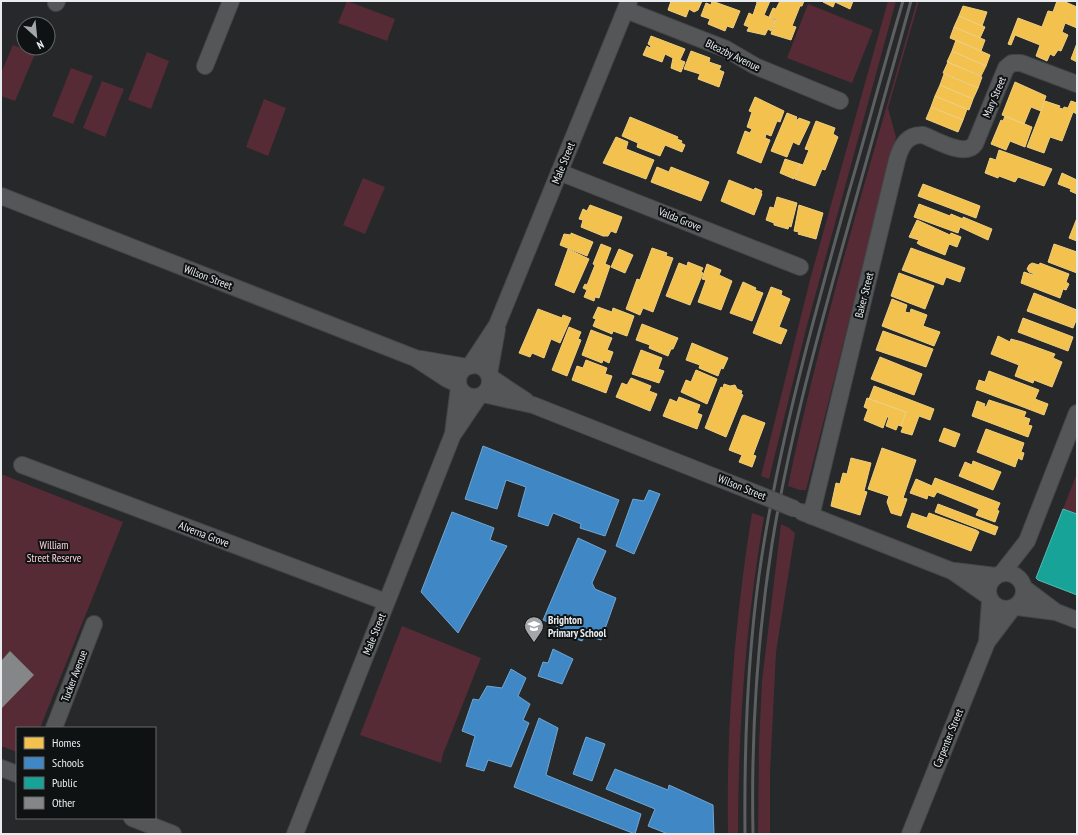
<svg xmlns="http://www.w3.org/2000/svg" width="1078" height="835" viewBox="0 0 1078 835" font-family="'PT Sans Narrow',sans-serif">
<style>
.green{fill:#562b36}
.homes{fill:#f2c14e;stroke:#efce7e}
.schools{fill:#3f88c5;stroke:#72a6d1}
.public{fill:#17a398;stroke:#56b9b2}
.building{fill:#848687}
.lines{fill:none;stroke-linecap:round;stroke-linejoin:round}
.minor-casing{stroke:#434547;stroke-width:18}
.minor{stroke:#545658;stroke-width:16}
.rail{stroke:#5d5f60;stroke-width:3}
.minor-bridge-casing{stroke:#434547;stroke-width:18;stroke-linecap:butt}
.minor-bridge{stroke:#545658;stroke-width:16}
.labels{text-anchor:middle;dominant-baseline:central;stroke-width:4;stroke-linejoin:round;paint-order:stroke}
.street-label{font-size:11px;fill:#e8ecee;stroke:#0f1213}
.park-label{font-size:11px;fill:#fed3db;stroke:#0f1213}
.poi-label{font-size:11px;font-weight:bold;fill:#e8ecee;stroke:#0f1213;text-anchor:start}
</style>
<rect width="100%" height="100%" fill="#26282a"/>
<!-- green -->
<path class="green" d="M347,1l48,18 -8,22 -49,-18z
M888,1h8l-90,328 -37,150 -8,-3 50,-200z
M917,1h2l-31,107 8,29 -90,353h-6l-12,-4c34,-164 83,-324 129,-485z
M808,4l65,26 -21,53 -65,-25z
M13,45l22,9 -20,47 -14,-5v-23z
M147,52l22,9 -18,48 -23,-9z
M71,68l22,8 -20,48 -21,-8z
M102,81l22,8 -19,48 -22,-9z
M264,99l22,9 -18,48 -22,-9z
M363,178l22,9 -20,47 -22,-9z
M1077,473v41l-14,-5z
M1,474l122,48 -83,206h-23v24l-16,-6z
M752,513l12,4c-18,105 -26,210 -26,317h-10c-2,-108 7,-215 24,-321z
M781,524l8,4 6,5 -19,119 -6,121v61h-12l1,-90 3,-63z
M402,626l79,32 -38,96 -2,9 -81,-28z"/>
<!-- homes -->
<path class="homes" d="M671,1h31l-4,9 -4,2 -5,-3 -3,8 -18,-7z
M712,1l28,10 -7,17 -6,-2 -2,5 -17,-7 2,-5 -9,-3 5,-13 5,2z
M756,1h14l-6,14 11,5 -4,11 -3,-2 -3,6 -18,-4 2,-4 -5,-2 5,-12 4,2 4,-12z
M780,1h24l-2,5h-2l-8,20 4,1 -5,13 -20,-6 5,-15 -7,-2 4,-9 3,1z
M823,1h30l-3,8 -15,-7 -2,5 -10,-5z
M1057,1h6l14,6v21l-12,-5 -3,9 6,3 -7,16 -3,-1 -4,6 -4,-2 -3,7 -11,-5 4,-11 -25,-10 -4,10 -3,-1 10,-26 24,9 6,-16 5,1z
M963,6l24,6 -5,14 -23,-10z
M959,16l26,11 -5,11 -26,-11z
M954,27l31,13 -4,11 -31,-13z
M651,36l34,13 -5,11 5,2 -4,10 -10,-4 2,-10 -8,-4 -3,8 -19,-7 4,-9 3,2 1,-2 -3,-2z
M956,40l34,15 -4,11 -34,-15z
M1077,43v19l-6,-3z
M691,51l19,7 -1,4 12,4 -2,4 5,2 -5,15 -21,-8 2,-5 -16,-5z
M952,51l34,15 -5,10 -34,-14z
M948,62l34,15 -4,11 -35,-15z
M944,74l34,14 -5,11 -33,-14z
M1015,82l31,14 -5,15 -10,-4 -7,17 -22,-9z
M940,85l33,14 -4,11 -34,-14z
M935,96l32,13 -4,11 -32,-13z
M755,97l29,14 -4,11 -3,-1 -6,15 -5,-2 -1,4 5,2 -9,23 -24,-10 8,-22 5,2 2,-4 -5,-2 5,-15 -3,-1z
M1045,101l15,5 -1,2 4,1 1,-2 4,1 3,-7 6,2v11l-4,-2 -11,29 -12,-4 -6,16 -17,-6z
M931,107l32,13 -5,12 -32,-13z
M787,113l10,4 -1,2 2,1 1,-2 11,4 -11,23 -6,-3 -6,15 -16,-6z
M1005,116l27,11 -7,20 -15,-6 -4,9 -15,-6 10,-24 2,1z
M630,117l48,20 -1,2 5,2 -1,2 4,2 -3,7 -17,-7 -5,11 -23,-9 1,-4 -16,-7z
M816,121l19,7 -2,6 5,3 -13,33 -3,-1 -7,17 -20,-7 5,-15 3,1 6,-15 -4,-1z
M616,137l12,5 -2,7 28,11 -8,19 -43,-16z
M999,150l53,19 -8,17 -26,-9 -3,5 -16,-6 -1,2 -13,-5 5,-15 6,2z
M785,159l15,5 -6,15 -14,-6z
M657,167l12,5 2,-5 38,15 -8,19 -50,-19z
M1062,173l15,7v14l-7,-3 1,-2 -13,-5z
M729,180l25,10 1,-2 7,3 -1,2 1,1 -8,21 -33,-14z
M923,184l57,22 -4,12 -58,-22z
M777,197l20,6 -6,24 -2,-1 -1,3 -14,-4v-2l-8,-3 4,-13 4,1z
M919,204l31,12 1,-2 12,5v-2l29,12 -4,11 -28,-13 -2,6 -44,-16z
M590,205l32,12 -6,16 -5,-2 -3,5h-5l-22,-9 2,-7 -4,-1 4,-10 4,2z
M799,205l24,8 -7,26 -18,-5 1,-2 -5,-1z
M1077,218v23l-8,-3z
M917,220l33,15 1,-2 10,4 -4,10 -8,-3 -4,11 -25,-10 -3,-2 2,-3 -10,-3z
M571,233l22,9 -6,14 -27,-11 4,-11 7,1z
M601,244l10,4 -6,16 5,2 -11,32 -4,-1 -1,4 -10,-4 3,-7 -4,-2 2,-4 2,1 8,-20 -2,-1z
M1054,244l23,8v21l-29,-11z
M652,248l15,5 -1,3 7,2 -20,54 -10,-4 -3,7 -14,-6 11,-30 3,1z
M911,248l54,20 -5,14 -14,-5 -3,8 -41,-15z
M568,249l21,10 -15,34 -19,-8z
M619,249l14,6 -8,18 -14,-6z
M688,262l15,6 -2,4 2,1 -13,32 -24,-9 13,-33 8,3z
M1032,263l7,2 1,-2 29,11 -3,8 3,2 -3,6 -3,-1 -3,9 -39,-15 3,-11 9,3 1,-1 -5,-2 -2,-3 2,-4z
M707,264l14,6 -2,5 13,6 -11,29 -23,-8 8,-22 -4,-1z
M899,273l35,13 -9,23 -34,-13z
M743,282l13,6 -1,2 8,3 -11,28 -22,-8z
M771,287l11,4 -1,4 9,4 -11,28 8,3 -6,14 -28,-11z
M1034,293l43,17v8l-4,10 -46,-17z
M892,299l15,6 -2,7 5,1 1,-4 16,6 -4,11 17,6 -6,14 -52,-20z
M598,307l14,5 1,-4 21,8 -7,20 -14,-5 -1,3 -19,-8 3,-7 -3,-1z
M538,309l24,9 1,-3 8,3 -11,25 -9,-4 -7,19 -12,-5 -2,4 -11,-4z
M1023,318l50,19 -5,14 -50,-19z
M642,324l36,14 -5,11h-2l-3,7 -19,-8 1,-3 -14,-5z
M569,327l12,5 -3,7 3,1 -14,36 -15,-6z
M591,330l21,8 -5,12 6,2 -4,11 -6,-3 -1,3 -20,-8z
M883,331l50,18 -7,18 -50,-17z
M998,336l12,6 1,-3 11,3 33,12 -2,4 9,4 -10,25 -18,-7 -1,3 -18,-7 4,-11 -28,-11z
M692,343l36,15 -5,11 -2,-1 -3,8 -19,-8 1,-3 -14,-5z
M641,350l21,8 -4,11 6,2 -5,12 -27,-9z
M880,357l42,17 -8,21 -43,-16z
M586,360l21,8 -2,6 7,2 -6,17 -34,-13 5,-14 6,2z
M696,370l21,9 -10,25 -26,-12 5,-12 5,2z
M989,371l50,19 -4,9 13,5 -4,11 -68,-26 3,-9 6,2z
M631,378l20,8 -2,5 8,3 -7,17 -34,-14 6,-14 5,2z
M724,384l6,2 5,-1 2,4 5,2 -1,3 2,1 -17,42 -21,-9 16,-41 2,1z
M874,386l60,23 -4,11 -11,-4 -7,19 -11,-3 2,-5 -2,-1 5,-14 -37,-13z
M679,397l21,8 -3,8 5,2 -5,14 -34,-13 7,-17 7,3z
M867,398l39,14 -5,14 -3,-1 -2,5 -10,-4 3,-9h-2l-4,11 -19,-8 4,-11 -4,-2z
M989,400l37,12 -2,5 6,2 -2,6 4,1 -4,11 -56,-21 5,-15 8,3 -1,2 2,1z
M744,415l21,8 -12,32 3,1 -4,11 -13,-5 3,-7 -13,-5 13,-34z
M944,428l16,6 -5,13 -16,-6z
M986,429l38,14 -3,9 3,1 -2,7 -4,-2 -3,9 -38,-15z
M882,448l34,12 -13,38 4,1 -6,17 -10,-3 -4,-11 2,-6 -21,-7z
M851,458l20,5 -7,28 3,1 -7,23 -29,-9 5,-23 4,1 3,-11 4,1z
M973,461l28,11 -8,18 -34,-14 6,-14 7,3z
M935,478l65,25 -3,7 2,1 -4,11 -19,-7 3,-6 -42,-17 -3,5 -6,-2 -1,4 -17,-6 6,-14 16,7z
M938,504l60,23 -3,8 -60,-23z
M912,513l15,5 2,-5 47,17 3,2 -8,19 -64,-24z"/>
<!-- schools -->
<path class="schools" d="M483,446l136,54 -14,36 -25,-8 1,-4 -28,-11 -5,13 -30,-10 8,-29 -20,-7 -9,29 -32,-10z
M649,490l11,4 -26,60 -18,-8 17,-47 11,2z
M452,512l42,16 -4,12 17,6 -49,87 -37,-41z
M578,538l28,13 -14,32 3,6 21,9 -15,42 -16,-5 -3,6 -25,-9v-6l-14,-6z
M553,649l20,10 -11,25 -24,-8 5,-14 5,1z
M511,669l15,9 -8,18 12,8 -7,16 6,3 -18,44 -23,-7 -4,11 -18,-5 9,-30 -13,-5 11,-32 6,1 8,-14 15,2z
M539,718l19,10 -12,47 95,39 -6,20 -121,-47z
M586,737l19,7 -13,37 -19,-7z
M615,769l53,21 1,-5 44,20 1,29h-46l-20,-8 7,-17 -49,-20z"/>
<!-- public -->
<path class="public" d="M1063,509l14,5v81l-39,-15 -2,-2z"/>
<!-- building -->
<path class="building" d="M10,651l24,24 -33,34v-48z"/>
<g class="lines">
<defs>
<path id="minor" d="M56,3l1,-2
M626,10l100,39 29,17 85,35
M205,66l26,-65
M559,172l241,95
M1,196l414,162 32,21 11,5
M421,359l46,8
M458 381a16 16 0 1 1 32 0a16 16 0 1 1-32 0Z
M470,366l27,-41 132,-324
M489,374l8,-45
M490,377l36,24
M483,394l50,11 225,89
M454,433l25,-37
M22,465l364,137
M802,512l150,59 36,25
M811,516l86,-356c4,-14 10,-26 26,-25 13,5 42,23 52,9l31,-76 6,-5h9l56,21
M955,571l41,5
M988 591a18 18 0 1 1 36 0a18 18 0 1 1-36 0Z
M1002,573l25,-32 50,-128
M1024,588l32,24
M1016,607l40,5 21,8
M987,642l3,-41
M54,728l40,-104
M1,768l16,6
M132,818l41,16
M295,834l158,-400 6,-47
M910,834l77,-192 25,-33"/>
</defs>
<!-- minor casing -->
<use href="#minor" class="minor-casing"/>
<!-- minor -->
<use href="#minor" class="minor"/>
<!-- rail -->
<path class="rail" d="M745,834c-1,-101 3,-203 21,-303 20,-114 51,-225 82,-336 19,-65 36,-130 55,-194
M753,834c-2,-97 4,-194 19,-290 16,-99 42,-195 69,-292 23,-83 47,-167 70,-251"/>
<defs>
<path id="minor-bridge" d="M758,494l37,15"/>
</defs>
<!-- minor-bridge casing -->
<use href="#minor-bridge" class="minor-bridge-casing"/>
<!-- minor-bridge -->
<use href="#minor-bridge" class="minor-bridge"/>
</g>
<!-- icons -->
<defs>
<symbol id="school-pin" viewBox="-11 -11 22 30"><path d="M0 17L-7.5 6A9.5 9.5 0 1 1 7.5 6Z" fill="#a4a7a9" stroke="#0f1213"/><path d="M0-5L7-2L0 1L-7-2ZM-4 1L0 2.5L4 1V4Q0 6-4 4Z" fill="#fff"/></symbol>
</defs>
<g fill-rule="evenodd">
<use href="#school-pin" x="523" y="615" width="22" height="30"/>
</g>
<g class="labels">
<!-- street labels -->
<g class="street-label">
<text transform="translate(733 55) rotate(26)">Bleazby Avenue</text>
<text transform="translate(994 97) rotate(-67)">Mary Street</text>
<text transform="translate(563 163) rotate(-68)">Male Street</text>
<text transform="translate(680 219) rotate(22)">Valda Grove</text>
<text transform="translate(208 277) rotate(21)">Wilson Street</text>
<text transform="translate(864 295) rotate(-76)">Baker Street</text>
<text transform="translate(742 487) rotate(22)">Wilson Street</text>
<text transform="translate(204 534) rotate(21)">Alverna Grove</text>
<text transform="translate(374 634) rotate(-68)">Male Street</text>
<text transform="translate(74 676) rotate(-69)">Tucker Avenue</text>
<text transform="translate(948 738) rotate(-68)">Carpenter Street</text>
</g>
<!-- park labels -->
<g class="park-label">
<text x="54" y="545">William<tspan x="54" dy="13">Street Reserve</tspan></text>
</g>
<!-- poi labels -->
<g class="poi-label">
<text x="548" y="620">Brighton<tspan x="548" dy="13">Primary School</tspan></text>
</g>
</g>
<!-- border -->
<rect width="1078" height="835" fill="none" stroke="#e8ecee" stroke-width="4"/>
<!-- legend -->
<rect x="16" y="727" width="140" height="92" fill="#0f1213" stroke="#66696b"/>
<rect x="24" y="737" width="20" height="12" fill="#f2c14e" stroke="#66696b"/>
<text x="52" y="747" font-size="12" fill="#e8ecee">Homes</text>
<rect x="24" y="757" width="20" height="12" fill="#3f88c5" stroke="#66696b"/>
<text x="52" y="767" font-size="12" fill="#e8ecee">Schools</text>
<rect x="24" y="777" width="20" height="12" fill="#17a398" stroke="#66696b"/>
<text x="52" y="787" font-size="12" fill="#e8ecee">Public</text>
<rect x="24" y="797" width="20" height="12" fill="#848687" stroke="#66696b"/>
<text x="52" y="807" font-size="12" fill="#e8ecee">Other</text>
<!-- north arrow -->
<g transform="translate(36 36) rotate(153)"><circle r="19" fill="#0f1213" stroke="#66696b"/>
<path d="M0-3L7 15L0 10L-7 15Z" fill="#a4a7a9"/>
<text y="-6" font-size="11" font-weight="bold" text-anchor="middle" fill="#e8ecee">N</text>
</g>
</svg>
